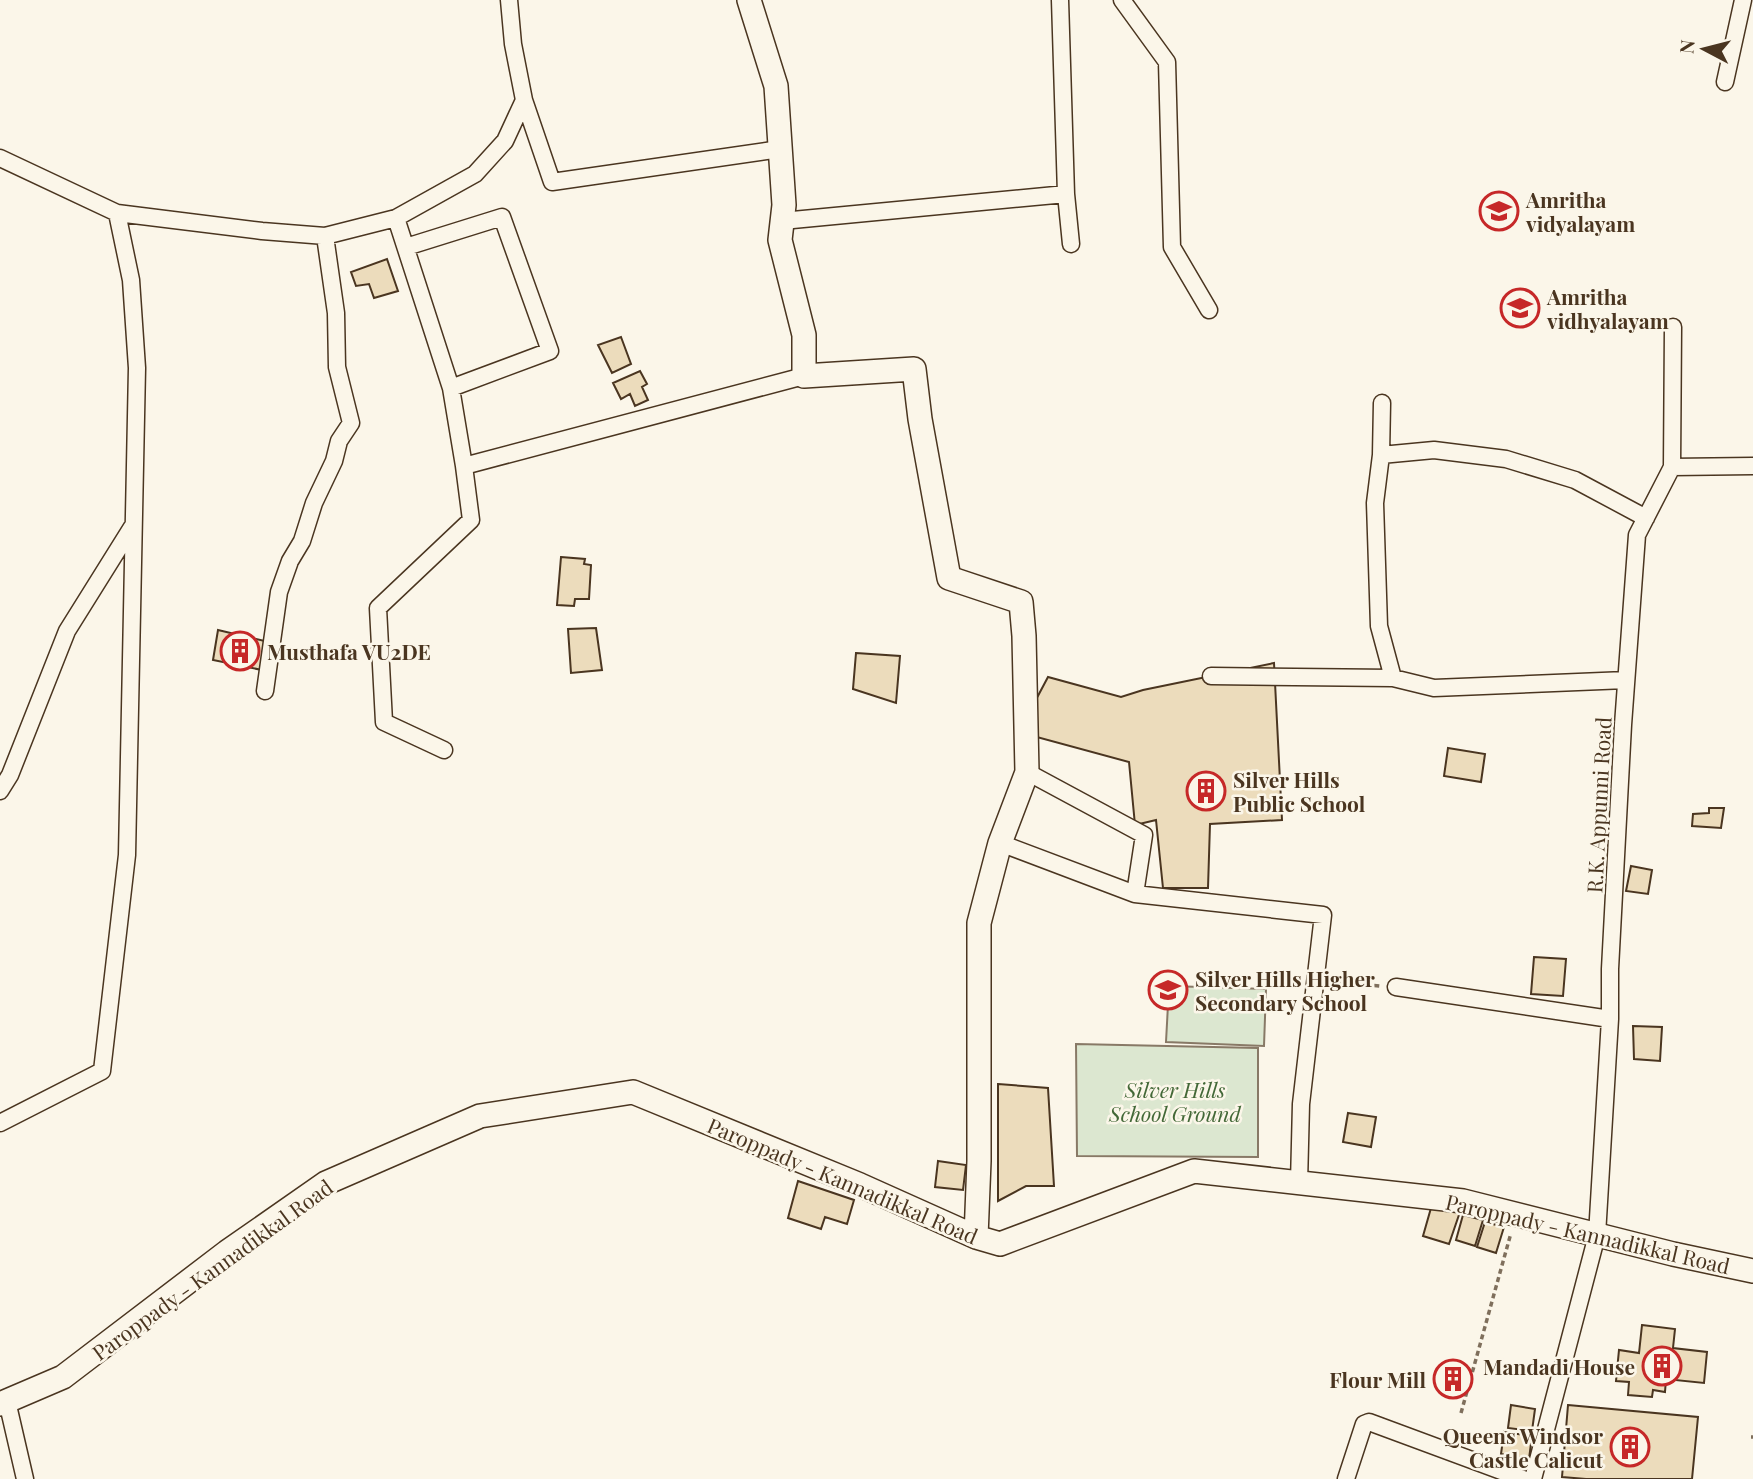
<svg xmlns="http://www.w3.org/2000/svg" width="1753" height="1479" viewBox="0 0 1753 1479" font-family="'Playfair Display',serif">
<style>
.green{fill:#dce7d0;stroke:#887966;stroke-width:2}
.building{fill:#ecdcbc;stroke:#4a3520;stroke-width:2}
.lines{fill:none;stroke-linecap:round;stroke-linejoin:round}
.street-casing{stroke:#4a3520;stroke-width:19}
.secondary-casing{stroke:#4a3520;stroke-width:26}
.path{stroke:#7f6f5c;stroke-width:3.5;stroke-dasharray:5 3.5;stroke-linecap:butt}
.street{stroke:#fbf6e9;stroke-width:16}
.secondary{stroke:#fbf6e9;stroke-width:23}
.labels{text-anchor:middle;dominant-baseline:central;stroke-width:5;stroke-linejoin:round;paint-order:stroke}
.poi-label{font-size:21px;font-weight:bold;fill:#4a3520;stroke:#fbf6e9;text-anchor:start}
.street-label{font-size:21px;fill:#4a3520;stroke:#fbf6e9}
.park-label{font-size:21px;font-style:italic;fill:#436837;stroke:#fbf6e9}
</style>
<rect width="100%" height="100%" fill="#fbf6e9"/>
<!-- green -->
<path class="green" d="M1169,986l97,3 -2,57 -98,-4z
M1076,1044l182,4v109l-181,-1z"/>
<!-- building -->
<path class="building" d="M387,259l11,32 -24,7 -5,-14 -13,2 -5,-14z
M621,337l10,27 -19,9 -14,-28z
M640,371l7,13 -5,3 6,13 -13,6 -5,-12 -9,5 -8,-16z
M561,557l24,2 -1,5 7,1 -2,34h-14l-1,7 -17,-1z
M596,628l6,42 -31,3 -3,-44z
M218,630l51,12 -7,28 -49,-10z
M856,653l44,3 -4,47 -43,-14z
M1274,663l8,157 -72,4 -2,64h-45l-7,-68 -21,5 -6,-63 -96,-26 -2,-27 17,-32 73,20 22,-7z
M1448,748l37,6 -4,28 -37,-6z
M1709,808h15l-3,20 -29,-2 1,-12 16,-1z
M1631,866l21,4 -4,24 -22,-3z
M1534,957l32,2 -3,37 -32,-2z
M1633,1026l29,1 -2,34 -26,-2z
M998,1084l50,4 6,98h-28l-28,15z
M1348,1113l28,4 -5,30 -28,-5z
M938,1161l28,4 -3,25 -28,-3z
M798,1181l56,19 -7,24 -22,-7 -4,12 -33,-11z
M1433,1201l29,5 -13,38 -26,-8z
M1463,1215l20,5 -8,26 -19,-6z
M1485,1222l19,5 -8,26 -19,-6z
M1642,1325l33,4 -2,19 34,4 -3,31 -38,-4 -1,13 -12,-2 -1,7 -24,-2 1,-13 -13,-1 3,-31 20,3z
M1447,1372l14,3 -2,10 -14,-2z
M1511,1405l24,4 -3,22 -24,-3z
M1568,1405l130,12 -6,62h-106l-24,-2z
M1504,1432l28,4 -3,23 -28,-5z"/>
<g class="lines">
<defs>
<path id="street" d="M1060,0l6,194 5,50
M1122,0l45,62 5,185 37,63
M1725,82l18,-82
M524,100l28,82 228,-33
M0,158l117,55 145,18 63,5 71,-18 79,-44 30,-33 19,-41 -11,-56 -4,-44
M396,218l55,170 99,-37 -48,-134 -96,30
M782,221l284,-27
M451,388l13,78
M1381,455l1,-52
M1672,467l1,-140
M1211,676l182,2
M1626,680l-192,8 -41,-10 -14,-52 -4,-123 6,-48 53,-5 72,9 69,21 71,38
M265,691l14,-99 11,-31 12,-20 12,-38 20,-42 5,-20 12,-18 -14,-56 -1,-54 -11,-77
M444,750l-60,-28 -6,-114 93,-88 -7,-54 340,-90
M1027,772l117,63 -9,59
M0,791l10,-16 57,-144 65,-104
M1000,843l135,51 188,21 -22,189 -2,79
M1396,987l214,32
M0,1123l102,-52 25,-216 10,-487 -6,-88 -14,-67
M7,1401l18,78
M1346,1479l18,-55 5,-2 154,57
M1533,1479l64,-244 13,-216v-50l13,-244 14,-190 35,-68 81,-1"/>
<path id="secondary" d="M749,0l27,86 8,119 -4,35 24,95v41l110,-7 6,50 29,159 72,24 3,34 3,136 -27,71 -21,80v238l-3,76
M0,1404l63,-27 164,-125 99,-69 154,-67 153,-24 227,93 116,52 24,7 194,-73 269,30 210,53 80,17"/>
</defs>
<!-- street casing -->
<use href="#street" class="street-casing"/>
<!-- secondary casing -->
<use href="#secondary" class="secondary-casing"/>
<!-- path -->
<path class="path" d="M1332,981l48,5
M1461,1413l50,-180
M1751,1437h2"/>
<!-- street -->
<use href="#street" class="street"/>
<!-- secondary -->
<use href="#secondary" class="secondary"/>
</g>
<!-- icons -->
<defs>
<symbol id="school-ring" viewBox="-11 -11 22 22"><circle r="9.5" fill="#fbf6e9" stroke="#c62828" stroke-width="1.5"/><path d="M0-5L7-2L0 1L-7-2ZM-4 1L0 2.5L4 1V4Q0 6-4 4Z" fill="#c62828"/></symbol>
<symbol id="building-ring" viewBox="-11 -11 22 22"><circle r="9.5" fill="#fbf6e9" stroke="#c62828" stroke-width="1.5"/><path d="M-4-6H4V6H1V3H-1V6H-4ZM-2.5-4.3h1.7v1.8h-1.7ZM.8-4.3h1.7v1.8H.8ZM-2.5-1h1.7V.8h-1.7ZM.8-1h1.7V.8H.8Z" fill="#c62828"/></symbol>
</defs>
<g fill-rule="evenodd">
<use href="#school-ring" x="1477" y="189" width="44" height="44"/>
<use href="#school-ring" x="1498" y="286" width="44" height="44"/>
<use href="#building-ring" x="218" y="629" width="44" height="44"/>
<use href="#building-ring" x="1184" y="769" width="44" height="44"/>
<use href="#school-ring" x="1146" y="968" width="44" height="44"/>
<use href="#building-ring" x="1640" y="1344" width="44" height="44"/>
<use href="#building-ring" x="1431" y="1357" width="44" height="44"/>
<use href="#building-ring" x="1608" y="1425" width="44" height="44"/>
</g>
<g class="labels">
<!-- poi labels -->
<g class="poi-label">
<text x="1526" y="199">Amritha<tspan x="1526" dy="24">vidyalayam</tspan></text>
<text x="1547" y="296">Amritha<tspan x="1547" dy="24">vidhyalayam</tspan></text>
<text x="267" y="651">Musthafa VU2DE</text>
<text x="1233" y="779">Silver Hills<tspan x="1233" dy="24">Public School</tspan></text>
<text x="1195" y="978">Silver Hills Higher<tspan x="1195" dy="24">Secondary School</tspan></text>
<text x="1635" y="1366" text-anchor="end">Mandadi House</text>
<text x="1426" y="1379" text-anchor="end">Flour Mill</text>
<text x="1603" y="1435" text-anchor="end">Queens Windsor<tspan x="1603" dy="24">Castle Calicut</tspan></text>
</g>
<!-- street labels -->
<g class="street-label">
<text transform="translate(1598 805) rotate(-87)">R.K. Appunni Road</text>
<text transform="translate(843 1180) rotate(23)">Paroppady - Kannadikkal Road</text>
<text transform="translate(1588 1233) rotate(13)">Paroppady - Kannadikkal Road</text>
<text transform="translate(212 1269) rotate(-36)">Paroppady - Kannadikkal Road</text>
</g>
<!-- park labels -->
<g class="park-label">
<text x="1175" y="1089">Silver Hills<tspan x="1175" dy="24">School Ground</tspan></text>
</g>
</g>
<!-- north arrow -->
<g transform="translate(1704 49) rotate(277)" stroke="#fbf6e9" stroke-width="5" paint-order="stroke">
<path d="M0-5L12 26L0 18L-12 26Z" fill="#4a3520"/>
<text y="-10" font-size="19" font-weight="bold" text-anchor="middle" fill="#4a3520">N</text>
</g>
</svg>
